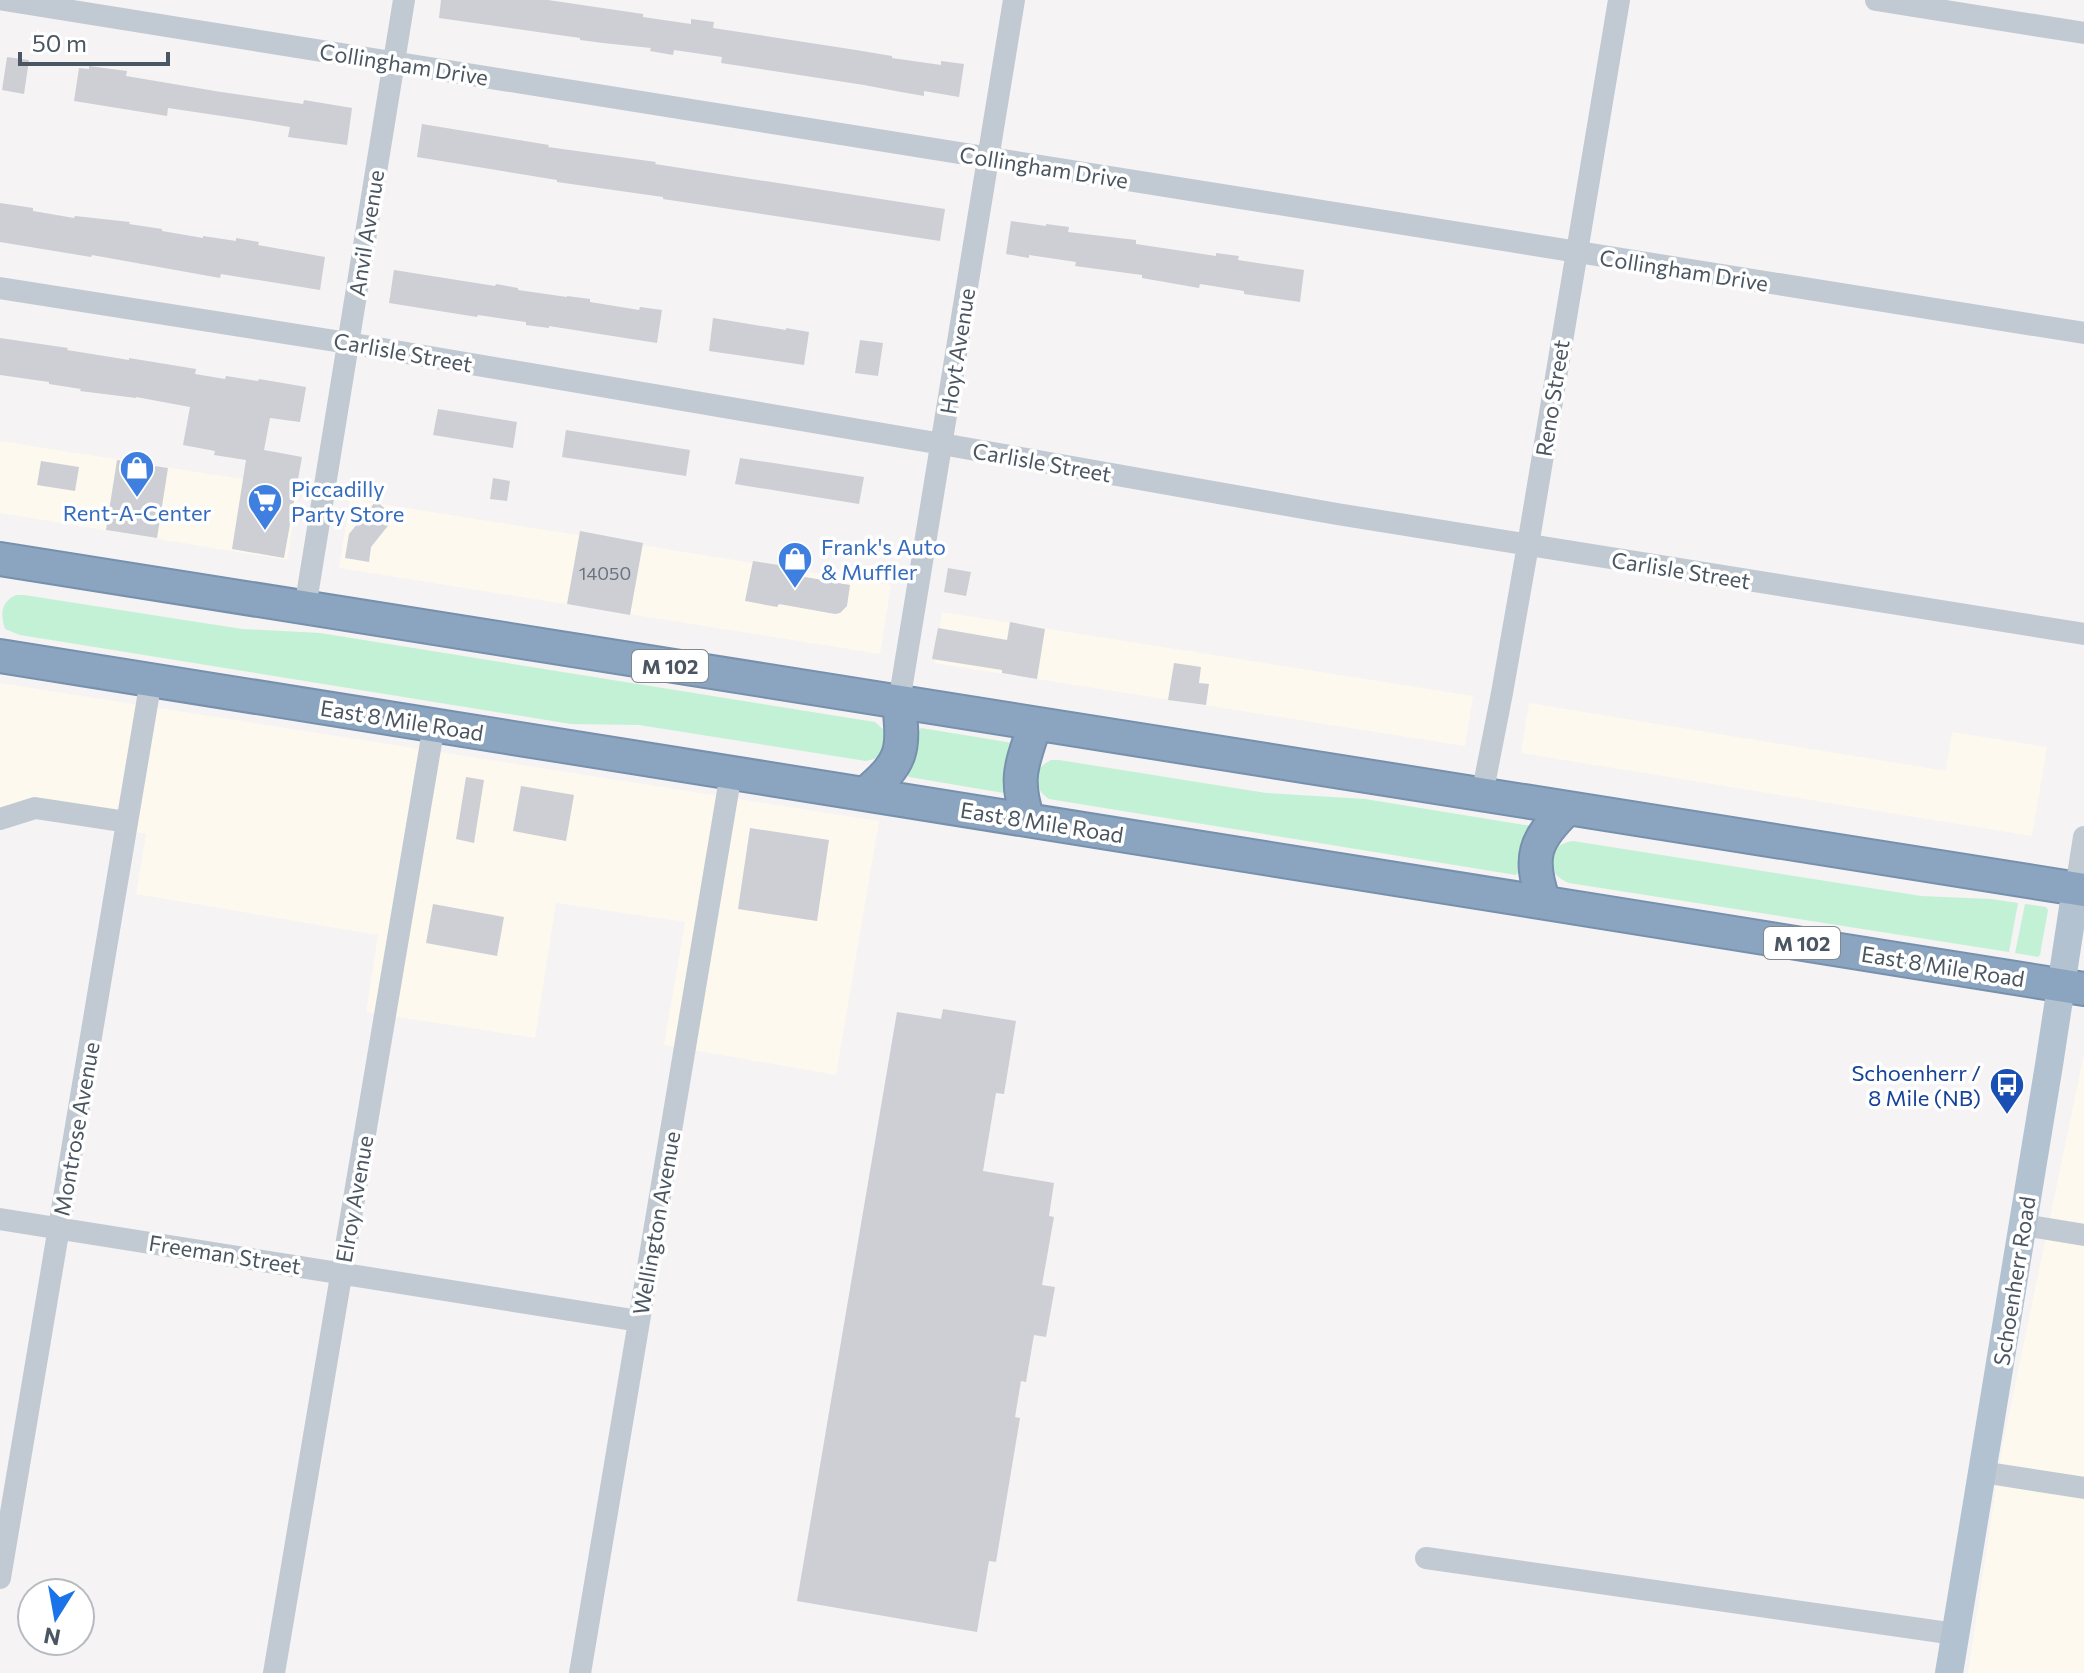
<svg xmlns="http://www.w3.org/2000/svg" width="2084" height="1673" viewBox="0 0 2084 1673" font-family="Commissioner,sans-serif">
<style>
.commercial{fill:#fdf9ef}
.green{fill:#c3f1d5}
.building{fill:#cdcfd5}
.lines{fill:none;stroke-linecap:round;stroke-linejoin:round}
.highway-casing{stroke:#7690ad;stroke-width:36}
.minor{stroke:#c1cad2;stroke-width:22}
.major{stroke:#b3c2d1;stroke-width:28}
.highway{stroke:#8ba5c1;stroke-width:32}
.labels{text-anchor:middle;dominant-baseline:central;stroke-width:7;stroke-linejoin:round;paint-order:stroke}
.number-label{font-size:18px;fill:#6b747e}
.shield{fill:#fff;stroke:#808990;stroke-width:2}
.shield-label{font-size:20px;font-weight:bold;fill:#4a5661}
.street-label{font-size:22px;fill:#4a5661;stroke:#fff}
.shop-label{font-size:22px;fill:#366cbe;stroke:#fff;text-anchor:start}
.transit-label{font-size:22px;fill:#164399;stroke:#fff;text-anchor:end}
</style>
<rect width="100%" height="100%" fill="#f5f3f3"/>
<!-- commercial -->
<path class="commercial" d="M0,441l299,47 -12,72 -287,-47z
M350,499l541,86 -11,69 -541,-86z
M942,612l531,84 -8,50 -531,-83z
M0,683l879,138 -43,254 -172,-30 21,-123 -129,-19 -21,135 -169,-26 12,-77 -242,-41 10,-60 -146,-23z
M1529,703l417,68 6,-39 95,15 -15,89 -511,-83z
M2084,1054v619h-116l34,-225z"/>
<!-- green -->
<path class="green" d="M16,595h8l218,34 78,4 555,89 11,10v19l-8,7 -12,3 -227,-36 -68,-1 -551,-89 -15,-6c-5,-15 -4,-27 11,-34z
M921,728l92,15 -8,28v21l-1,1 -95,-16 -2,-3 10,-22 1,-20z
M1051,760h8l207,33 99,6 166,27c-7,15 -12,27 -11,44l-4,5 -467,-76c-17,-11 -17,-30 2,-39z
M1573,841l348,55 70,3 27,4 -9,49 -440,-69c-26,-10 -24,-38 4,-42z
M2025,904l21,3 2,3 -8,45 -2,2 -23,-4z"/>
<!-- building -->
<path class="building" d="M441,0h107l95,14v3l48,7v-5l23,3 -1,6 143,22 36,6v2l49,7v-4l23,3 -5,33 -35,-6v5l-23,-4 -37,-7 -143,-22 1,-6 -48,-7 -1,5 -23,-4 1,-3 -48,-5 -23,-3v-2l-141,-20z
M7,57l22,3 -5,34 -22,-4z
M89,66l38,5 -1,5 95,16 82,12 1,-4 48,8 -5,37 -59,-8 2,-10 -48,-8 -74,-11 -1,8 -93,-15 5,-33 10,1z
M422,124l127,21 -1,2 108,15 -1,2 290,45 -5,32 -277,-42v-2l-106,-15v-2l-140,-23z
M0,203l33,5v3l41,7 1,-2 55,6 -1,2 33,5v2l41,7v-2l33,5v-3l23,4 -1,3 67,12 -5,33 -99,-16 -1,4 -128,-23 -1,2 -91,-15z
M1011,221l35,5v-2l23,3 -1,5 68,8v4l80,12v-3l23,3 -1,4 66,10 -4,32 -56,-8v-3l-44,-7 -1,4 -57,-10v-3l-67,-9 1,-4 -47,-7v3l-23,-4z
M394,270l101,16 1,-2 22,4v2l49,7v-1l23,3v3l49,8 1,-3 22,3 -5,33 -108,-17v2l-23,-3v-3l-48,-7 -1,2 -88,-14z
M713,318l73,12v-2l23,4 -5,33 -95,-14z
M0,338l68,10 -1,2 62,10v-2l67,11 -1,5 30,5 1,-3 32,5 1,-2 47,8 -6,35 -30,-4 -6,32 38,7 -18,101 -52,-9 14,-89 -32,-5 1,-4 -32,-6 7,-38 -54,-10v1l-56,-7 1,-2 -32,-5v-2l-49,-7z
M860,340l23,3 -5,33 -23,-3z
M438,409l79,13 -4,26 -80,-13z
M566,430l124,20 -4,26 -124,-19z
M740,458l124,19 -5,27 -124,-20z
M117,460l51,8 -11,70 -51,-8z
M41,461l38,6 -4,24 -38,-6z
M493,478l17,3 -3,20 -17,-2z
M376,501l19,16 -24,30 -2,15 -24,-4 4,-24z
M580,531l63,12 -13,72 -63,-11z
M753,561l32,5 -2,7 67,12 -3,21 -7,7 -5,1 -56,-10 -2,3 -32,-6z
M948,568l23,4 -5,24 -22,-4z
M1010,622l35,7 -8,50 -35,-6v-3l-70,-11 6,-31 69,12z
M1174,663l27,4 -2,16 10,1 -3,21 -38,-5z
M466,777l18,3 -10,63 -18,-4z
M521,786l53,9 -8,46 -53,-10z
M750,828l79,12 -12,81 -79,-12z
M433,904l71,13 -7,39 -71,-13z
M943,1009l73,12 -12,73 -8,-1 -13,78 71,12 -5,33 5,1 -12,68 13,2 -9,50 -12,-2 -8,47 -5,-1 -6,36 5,1 -24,144 -7,-1 -12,71 -180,-31 100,-589 44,7z"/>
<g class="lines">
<defs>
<path id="highway" d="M0,559l2084,331
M0,656l2084,333
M865,794c39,-33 39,-43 34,-92
M1028,820c-14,-43 -6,-55 7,-96
M1544,902c-16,-45 -10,-62 24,-94"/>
</defs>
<!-- highway casing -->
<use href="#highway" class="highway-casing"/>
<!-- minor -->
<path class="minor" d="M4,0l2080,333
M1876,0l208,33
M0,288l348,55 594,101 395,70 747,120
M305,608l99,-608
M899,702l115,-702
M1482,795l20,-102 26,-148 91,-545
M0,819l35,-11 92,14
M2076,888l8,-51
M0,1219l639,102
M2023,1225l61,10
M1982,1472l102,16
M1426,1558l529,76
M0,1578l151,-898
M274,1673l160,-948
M580,1673l151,-900"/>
<!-- major -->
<path class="major" d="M1949,1673l100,-608 27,-177"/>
<!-- highway -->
<use href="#highway" class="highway"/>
</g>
<!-- icons -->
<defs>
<symbol id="shop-pin" viewBox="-11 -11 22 30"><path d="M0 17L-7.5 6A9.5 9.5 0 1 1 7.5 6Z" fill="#3f7fe0" stroke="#fff"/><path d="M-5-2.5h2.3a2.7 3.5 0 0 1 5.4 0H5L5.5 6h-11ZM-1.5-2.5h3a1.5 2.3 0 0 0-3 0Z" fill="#fff"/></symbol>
<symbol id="supermarket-pin" viewBox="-11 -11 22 30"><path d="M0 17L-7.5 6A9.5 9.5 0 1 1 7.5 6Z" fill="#3f7fe0" stroke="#fff"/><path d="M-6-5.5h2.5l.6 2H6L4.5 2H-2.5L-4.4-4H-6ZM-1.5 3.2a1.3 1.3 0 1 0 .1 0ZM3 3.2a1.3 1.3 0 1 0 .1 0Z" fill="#fff"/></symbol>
<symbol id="bus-pin" viewBox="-11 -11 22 30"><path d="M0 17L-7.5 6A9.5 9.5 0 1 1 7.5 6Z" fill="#1a4fb4" stroke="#fff"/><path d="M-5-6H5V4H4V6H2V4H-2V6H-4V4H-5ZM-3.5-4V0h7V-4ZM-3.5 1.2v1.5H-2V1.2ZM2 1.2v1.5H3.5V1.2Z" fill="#fff"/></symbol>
</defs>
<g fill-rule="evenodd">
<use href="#shop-pin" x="117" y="448" width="40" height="54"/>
<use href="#supermarket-pin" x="245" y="481" width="40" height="54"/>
<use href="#shop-pin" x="775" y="539" width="40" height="54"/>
<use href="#bus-pin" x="1987" y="1065" width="40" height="54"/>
</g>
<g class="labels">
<!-- number labels -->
<g class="number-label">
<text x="605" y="573">14050</text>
</g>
<!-- shield labels -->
<g class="shield">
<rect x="632" y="650" width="76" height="32" rx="6"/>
<rect x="1764" y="927" width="76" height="32" rx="6"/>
</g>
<g class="shield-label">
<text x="670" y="666">M 102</text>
<text x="1802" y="943">M 102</text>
</g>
<!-- street labels -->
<g class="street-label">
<text transform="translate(404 64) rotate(9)">Collingham Drive</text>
<text transform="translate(1044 167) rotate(9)">Collingham Drive</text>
<text transform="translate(366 233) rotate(-81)">Anvil Avenue</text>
<text transform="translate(1684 270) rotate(9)">Collingham Drive</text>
<text transform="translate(957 351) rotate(-81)">Hoyt Avenue</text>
<text transform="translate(403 352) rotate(10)">Carlisle Street</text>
<text transform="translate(1552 398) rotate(-81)">Reno Street</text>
<text transform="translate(1042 462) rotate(10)">Carlisle Street</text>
<text transform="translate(1681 570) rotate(9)">Carlisle Street</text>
<text transform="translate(402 720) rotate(9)">East 8 Mile Road</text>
<text transform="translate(1042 822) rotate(9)">East 8 Mile Road</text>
<text transform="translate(1943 966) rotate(9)">East 8 Mile Road</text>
<text transform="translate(76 1129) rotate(-80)">Montrose Avenue</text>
<text transform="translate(354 1199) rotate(-80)">Elroy Avenue</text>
<text transform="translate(656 1223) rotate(-80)">Wellington Avenue</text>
<text transform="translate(225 1254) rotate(9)">Freeman Street</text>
<text transform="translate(2014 1281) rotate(-81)">Schoenherr Road</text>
</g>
<!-- shop labels -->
<g class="shop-label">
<text x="291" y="488">Piccadilly<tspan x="291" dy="25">Party Store</tspan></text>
<text x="137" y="512" text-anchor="middle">Rent-A-Center</text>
<text x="821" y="546">Frank's Auto<tspan x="821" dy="25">&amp; Muffler</tspan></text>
</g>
<!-- transit labels -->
<g class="transit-label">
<text x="1981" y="1072">Schoenherr /<tspan x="1981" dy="25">8 Mile (NB)</tspan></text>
</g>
</g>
<!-- north arrow -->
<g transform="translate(56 1617) rotate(191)"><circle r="38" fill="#ffffff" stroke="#b7bbc0" stroke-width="2"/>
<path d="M0-6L14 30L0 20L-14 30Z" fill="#1a73e8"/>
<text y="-12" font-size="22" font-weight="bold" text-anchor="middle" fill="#4a5661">N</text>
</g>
<!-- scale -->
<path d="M20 52v12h148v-12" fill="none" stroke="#4a5661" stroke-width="4"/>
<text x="32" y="52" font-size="24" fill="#4a5661" stroke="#ffffff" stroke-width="6" paint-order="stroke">50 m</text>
</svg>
